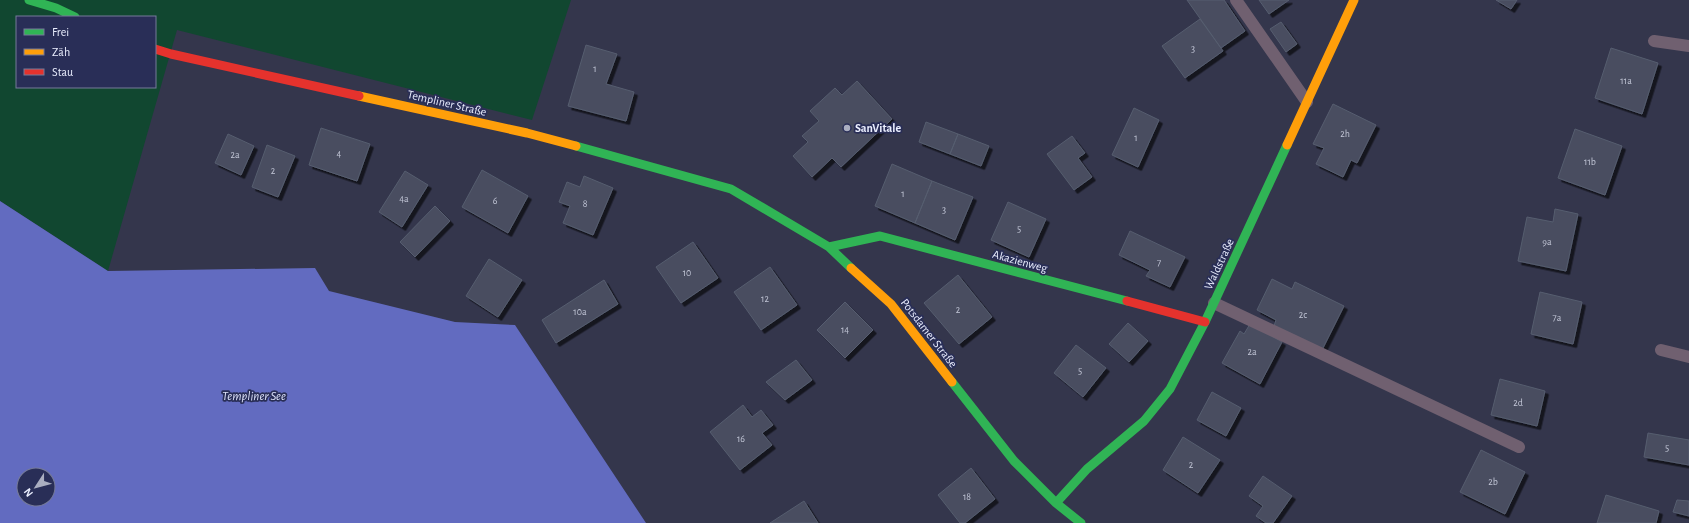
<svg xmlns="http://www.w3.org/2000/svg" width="1689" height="523" viewBox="0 0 1689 523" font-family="'Alegreya Sans',sans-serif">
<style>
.green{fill:#114730;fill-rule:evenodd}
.water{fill:#626bc0;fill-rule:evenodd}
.building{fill:#484e60;stroke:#565d6f;filter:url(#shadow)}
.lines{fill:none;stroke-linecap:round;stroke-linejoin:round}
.lane{stroke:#706070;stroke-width:12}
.fast{stroke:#30b455;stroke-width:9}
.slow{stroke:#ff9f0a;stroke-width:9}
.jam{stroke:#e5322d;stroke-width:9}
.poi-dot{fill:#aaaec0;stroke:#292e57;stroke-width:1.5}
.labels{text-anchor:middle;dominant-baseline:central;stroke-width:3.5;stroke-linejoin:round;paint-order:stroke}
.number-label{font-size:10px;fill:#c2c6d6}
.street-label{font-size:12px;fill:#eaeefe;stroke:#292e57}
.poi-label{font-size:12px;font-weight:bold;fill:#eaeefe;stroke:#292e57;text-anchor:start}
.water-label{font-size:13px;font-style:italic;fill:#dce1f9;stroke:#292e57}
</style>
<defs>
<filter id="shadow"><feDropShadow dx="3.5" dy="3.5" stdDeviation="0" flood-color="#0009"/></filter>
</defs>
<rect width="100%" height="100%" fill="#34364c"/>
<!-- green -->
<path class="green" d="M0,0h571l-39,120 -355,-90 -69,241 -108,-70zM17,17h138v70h-138z"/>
<!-- water -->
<path class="water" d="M0,201l108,70 207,-3 14,23 126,31 60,3 131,198h-646zM24,475h24v24h-24z"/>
<!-- building -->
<path class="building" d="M1187,0h37l21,31 -24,17z
M1259,0h30l-20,14z
M1496,0h21l-6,9z
M1200,19l23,32 -38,27 -23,-32z
M1281,22l16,22 -11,8 -16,-23z
M586,45l31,9 -11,30 28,8 -8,29 -58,-15z
M1611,48l47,15 -16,51 -47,-16z
M857,81l35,38 -51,48 -9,-9 -20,19 -19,-21 15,-14 -6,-6 17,-15 -9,-10 25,-23 7,7z
M1333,104l43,21 -19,38 -6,-3 -8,17 -27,-13 8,-16 -11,-4z
M1134,108l25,12 -21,47 -26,-12z
M926,122l32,12 -8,20 -31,-12z
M321,128l49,16 -13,37 -48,-16z
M1575,129l47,17 -17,49 -47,-17z
M228,134l26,12 -13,29 -26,-12z
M958,134l31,12 -8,20 -31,-12z
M1072,136l13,17 -7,5 14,19 -18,13 -27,-36z
M267,145l28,11 -17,41 -26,-10z
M892,164l40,17 -17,42 -40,-17z
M482,170l46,26 -20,37 -46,-26z
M405,171l23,14 -26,42 -23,-15z
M584,176l29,12 -20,47 -30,-12 7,-17 -11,-4 8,-20 13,5z
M932,181l41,16 -18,43 -40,-17z
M1008,202l38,17 -17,38 -38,-17z
M435,206l15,15 -35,36 -15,-15z
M1555,209l23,5 -12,57 -48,-10 9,-44 26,5z
M1130,231l55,26 -15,30 -24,-11 4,-6 -31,-15z
M693,242l25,36 -37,25 -25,-36z
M489,259l33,21 -24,37 -32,-21z
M770,267l27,38 -36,25 -27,-38z
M958,275l34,42 -33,27 -35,-41z
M1272,279l20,10 3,-7 49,24 -22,44 -48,-24 2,-6 -19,-10z
M604,280l14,24 -62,39 -14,-23z
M1540,292l42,10 -9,42 -42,-10z
M845,302l28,28 -28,28 -28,-28z
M1128,323l20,18 -19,21 -20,-18z
M1250,324l32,18 -22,42 -38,-21 18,-32 4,3z
M1076,345l30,23 -23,29 -29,-24z
M796,360l16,20 -27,20 -19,-18z
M1500,379l45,12 -8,35 -46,-11z
M1212,392l29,16 -15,28 -29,-16z
M743,405l9,12 9,-7 12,15 -11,8 10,12 -32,25 -30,-38z
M1648,433l41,7v25l-45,-8z
M1183,437l37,23 -22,33 -35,-23z
M1481,450l44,22 -20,42 -45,-22z
M971,468l24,31 -30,24h-5l-22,-28z
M1263,476l29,20 -19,27h-7l-10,-7 7,-10 -14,-10z
M1606,495l53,16 -3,12h-59z
M1677,500l12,1v15l-16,-4z
M804,501l14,22h-48z"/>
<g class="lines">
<!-- lane -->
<path class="lane" d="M1236,0l71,102
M1654,41l35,5
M1214,303l305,144
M1661,350l28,7"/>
<!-- fast -->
<path class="fast" d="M29,0l27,8 19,9
M576,146l155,43 98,58 22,21
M829,247l51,-11 247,65
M952,382l62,79 42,42 25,20
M1056,503l31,-34 57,-48 26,-32 35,-67 82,-177"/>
<!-- slow -->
<path class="slow" d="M359,96l168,37 49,13
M1287,145l67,-145
M851,268l40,36 61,78"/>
<!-- jam -->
<path class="jam" d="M155,49l16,5 188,42
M1127,301l78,21"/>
</g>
<!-- markers -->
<circle class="poi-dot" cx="847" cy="128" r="4"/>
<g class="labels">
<!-- number labels -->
<g class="number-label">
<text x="1193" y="49">3</text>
<text x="595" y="69">1</text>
<text x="1626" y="81">11a</text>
<text x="1345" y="134">2h</text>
<text x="1136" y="138">1</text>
<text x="339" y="154">4</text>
<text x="235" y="155">2a</text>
<text x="1590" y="162">11b</text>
<text x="273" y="171">2</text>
<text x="903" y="194">1</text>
<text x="404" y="199">4a</text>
<text x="495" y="201">6</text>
<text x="585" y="204">8</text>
<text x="944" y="210">3</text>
<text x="1019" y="229">5</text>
<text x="1547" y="242">9a</text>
<text x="1159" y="263">7</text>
<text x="687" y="273">10</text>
<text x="765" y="299">12</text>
<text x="958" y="310">2</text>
<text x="580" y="312">10a</text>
<text x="1303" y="315">2c</text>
<text x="1557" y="318">7a</text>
<text x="845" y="330">14</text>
<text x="1252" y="352">2a</text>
<text x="1080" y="371">5</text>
<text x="1518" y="403">2d</text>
<text x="741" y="439">16</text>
<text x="1667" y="448">5</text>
<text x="1191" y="465">2</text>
<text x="1493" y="482">2b</text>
<text x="967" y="497">18</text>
</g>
<!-- street labels -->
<g class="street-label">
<text transform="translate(447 103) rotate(13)">Templiner Straße</text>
<text transform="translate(1020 261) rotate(15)">Akazienweg</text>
<text transform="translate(1219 264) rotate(-65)">Waldstraße</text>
<text transform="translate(929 333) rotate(52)">Potsdamer Straße</text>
</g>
<!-- poi labels -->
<g class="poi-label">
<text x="855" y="128">SanVitale</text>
</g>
<!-- water labels -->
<g class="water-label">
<text x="254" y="396">Templiner See</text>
</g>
</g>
<!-- legend -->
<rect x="16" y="16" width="140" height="72" fill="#292e57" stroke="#767b9a"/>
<rect x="24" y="29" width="20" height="6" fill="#30b455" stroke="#767b9a"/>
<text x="52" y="36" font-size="12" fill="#eaeefe">Frei</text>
<rect x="24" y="49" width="20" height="6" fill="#ff9f0a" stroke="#767b9a"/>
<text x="52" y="56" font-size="12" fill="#eaeefe">Zäh</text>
<rect x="24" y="69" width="20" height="6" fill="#e5322d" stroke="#767b9a"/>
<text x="52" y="76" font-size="12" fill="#eaeefe">Stau</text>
<!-- north arrow -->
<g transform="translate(36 487) rotate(234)"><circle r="19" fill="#292e57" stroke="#767b9a"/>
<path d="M0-3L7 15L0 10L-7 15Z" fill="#aaaec0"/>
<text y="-6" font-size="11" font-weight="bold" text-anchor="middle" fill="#eaeefe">N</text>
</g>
</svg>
